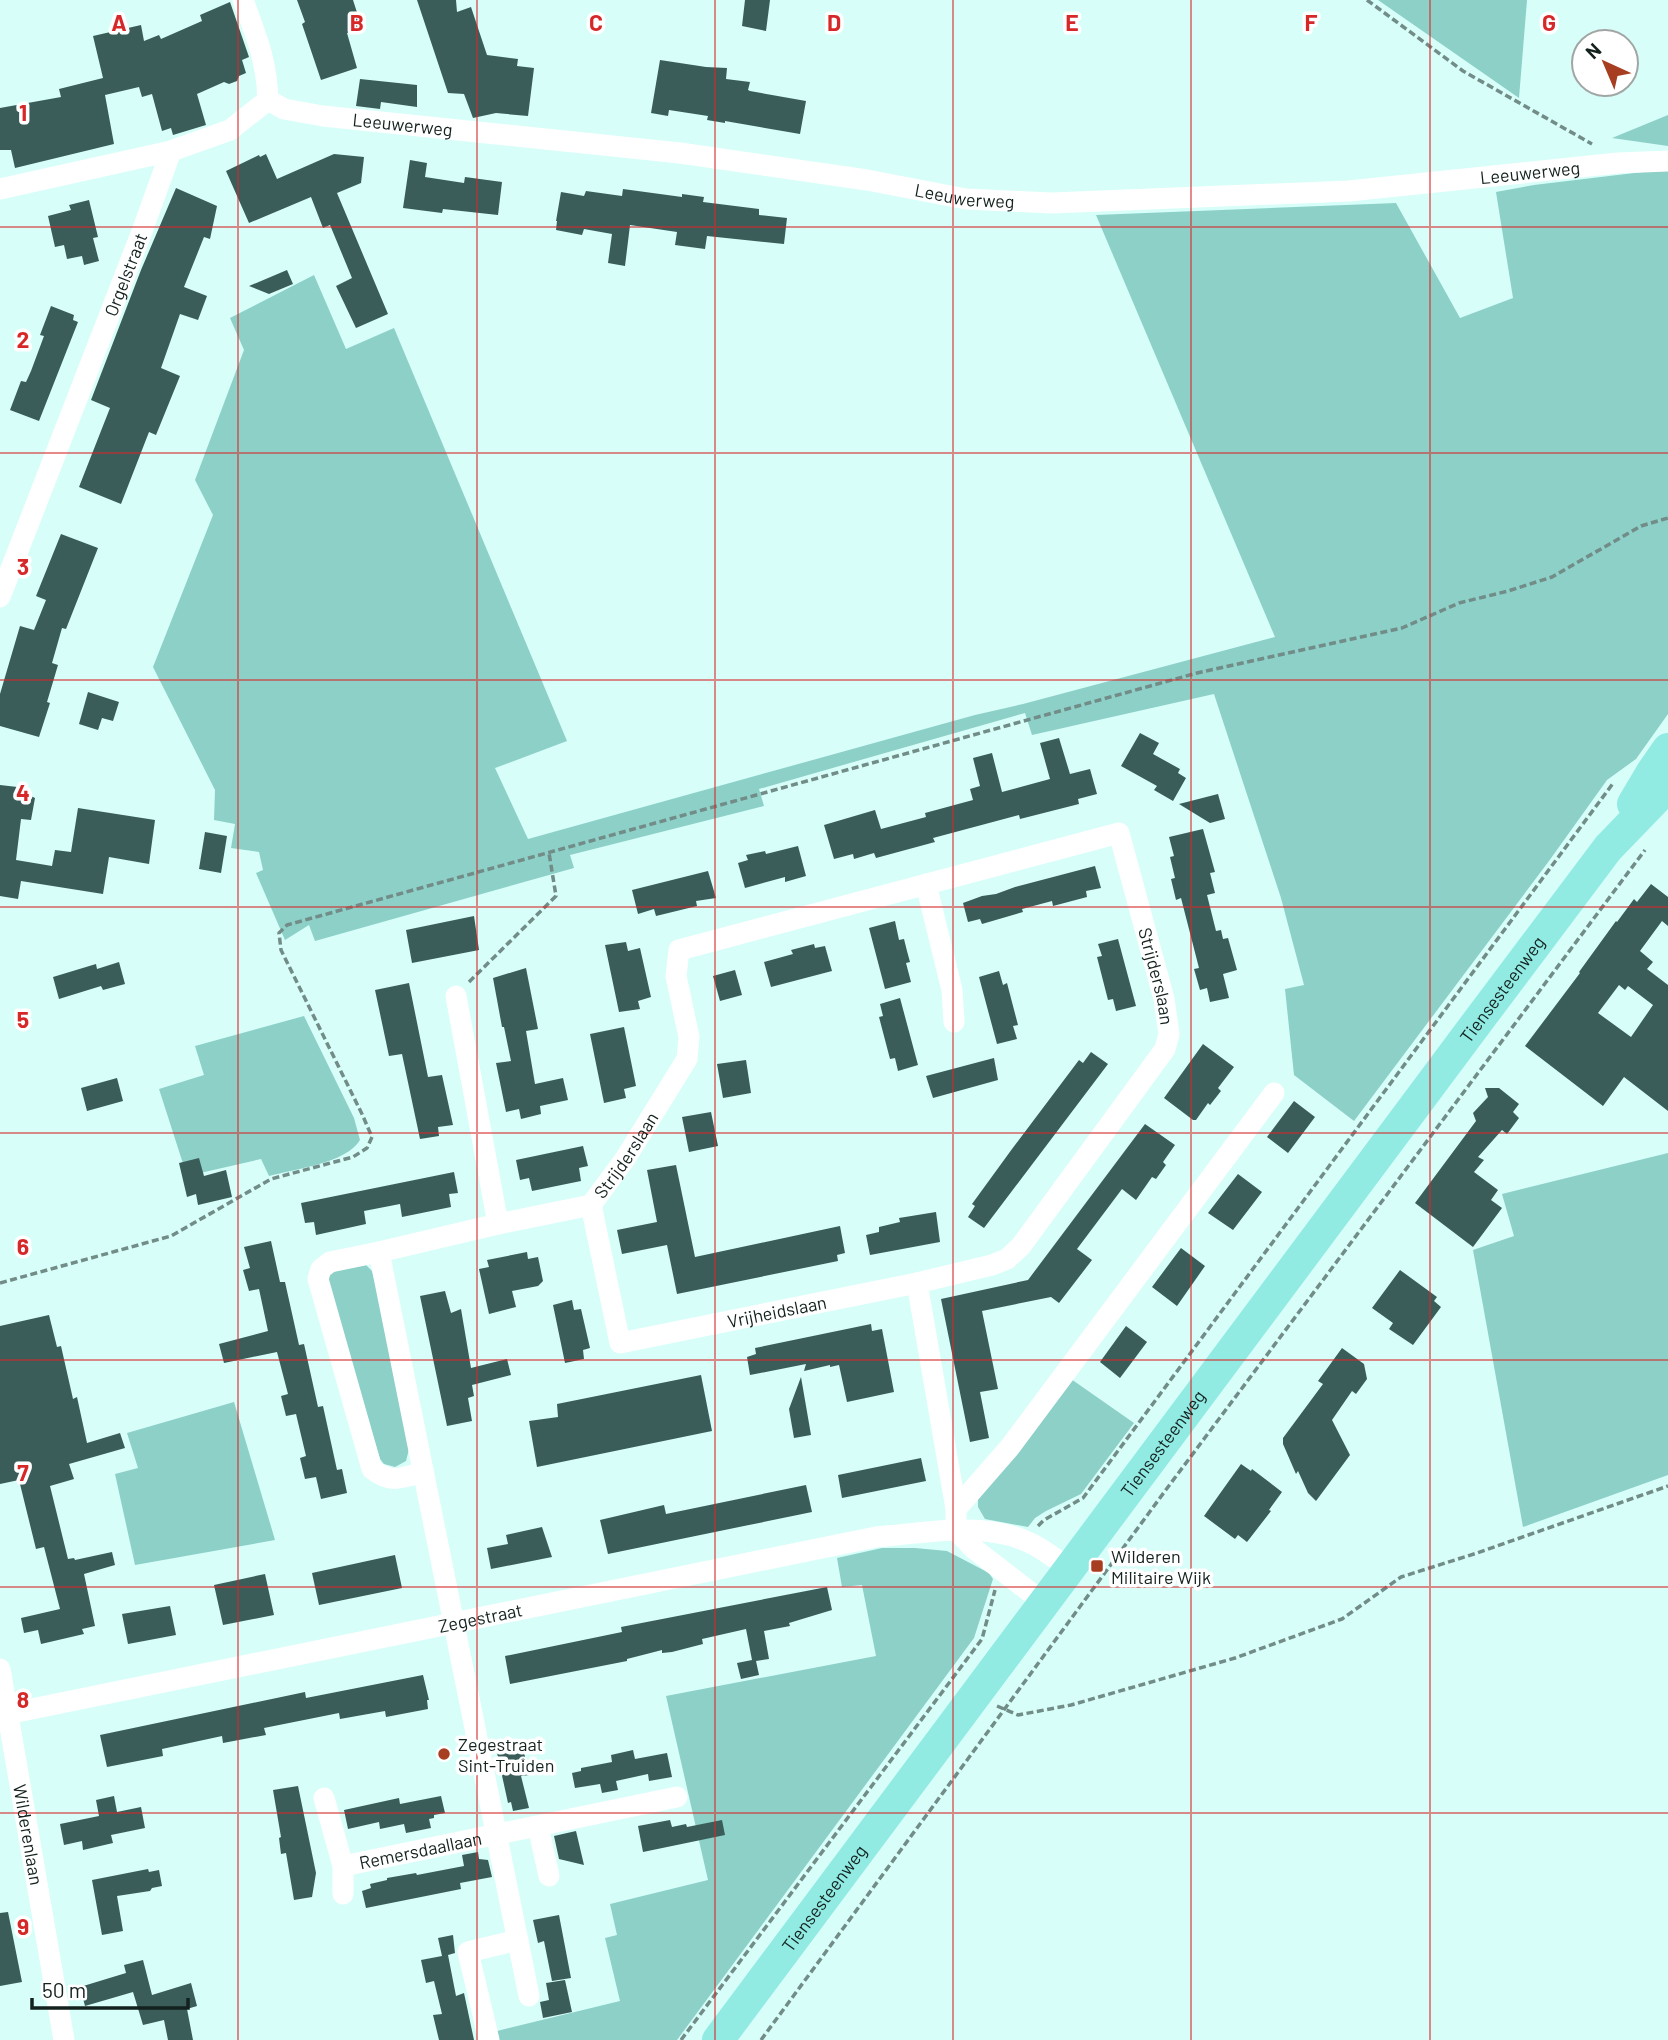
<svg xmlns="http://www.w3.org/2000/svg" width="1668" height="2040" viewBox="0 0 1668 2040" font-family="Barlow,sans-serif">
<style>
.green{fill:#8cd0c8}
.building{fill:#3a5d59;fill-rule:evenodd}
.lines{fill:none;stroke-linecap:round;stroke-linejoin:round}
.path{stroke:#728c88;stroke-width:3.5;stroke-dasharray:7 3.5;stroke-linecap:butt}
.street{stroke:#fff;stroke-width:21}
.primary{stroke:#91ebe3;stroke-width:32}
.grid{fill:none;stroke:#d62828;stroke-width:2;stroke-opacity:0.55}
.poi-dot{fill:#a73e21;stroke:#fff;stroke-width:2.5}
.labels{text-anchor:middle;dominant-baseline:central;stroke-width:7;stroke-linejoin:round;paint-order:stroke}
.street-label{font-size:18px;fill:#13211f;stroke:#fff}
.poi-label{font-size:18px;fill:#13211f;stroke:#fff;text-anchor:start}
.grid-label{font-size:23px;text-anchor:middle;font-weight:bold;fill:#d62828;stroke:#fff;stroke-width:7;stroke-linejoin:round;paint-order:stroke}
</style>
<rect width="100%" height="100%" fill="#d7fef9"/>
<!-- green -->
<path class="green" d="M1378,0h149l-8,98z
M1668,115v31l-56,-8z
M1651,171h17v543l-32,45 -29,21 -58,81 -195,260 -60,-46 -9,-86 19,-4 -23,-87 -67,-204 -182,41 -7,-22 -266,76 5,17 -194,49 4,13 -259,73 -6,-16 -24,15 -29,-67 7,-3 -4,-18 -28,-4 4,-24 -21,-4 1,-30 -62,-123 60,-152 -18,-35 49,-130 -14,-32 84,-43 32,74 48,-21 173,413 -72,27 33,71 447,-124 48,-11 252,-67 -179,-422 300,-12 64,115 53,-20 -17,-106 38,-7z
M304,1016l50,102 6,22c-13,23 -66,29 -91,36l-8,-17 -74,17 -28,-87 45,-14 -9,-29z
M1668,1153v322l-145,52 -50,-277 41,-14 -12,-42z
M365,1264l7,7 3,11 34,167 -3,12 -11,6 -11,-3 -4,-5 -53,-170 2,-16z
M1071,1379l63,44 -53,71 -35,17 -11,7 -7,9 -43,-8 -7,-12v-8z
M234,1402l41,138 -140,25 -20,-91 23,-6 -11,-35z
M882,1548h33l32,3 42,22 4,6 -19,59 -297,402h-178l-2,-9 123,-30 -15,-63 12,-3 -7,-31 98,-24 -42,-184 210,-40 -14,-71 -20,2 -5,-29z"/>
<!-- building -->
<path class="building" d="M297,0h56l9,28 -15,5 10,35 -36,12 -19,-56 3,-2z
M417,0h39l1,12 14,-5 16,48 31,4 -1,7 17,2 -6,48 -32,-3 -23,5 -9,-24 -16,-1z
M745,0h25l-4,31 -24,-5z
M230,2l19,55 -7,3 4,13 -7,3 -2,5 -8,3 -5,-2 -27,12 9,31 -33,10 -2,-7 -9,3 -10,-37 -10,3 -3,-10 -34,8 9,49 -99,24 -4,-18h-11v-42l61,-11 -2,-8 44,-11 -10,-42 48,-11 3,16 15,-6 2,4 41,-18 -2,-6z
M660,60l46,7 21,1 -1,11 24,3 -2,8 2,1 56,10 -6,33 -75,-13v2l-18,-3 1,-4 -39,-6 -1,6 -17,-3z
M360,79l57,6v22l-36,-5 -1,7 -24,-3z
M266,154l11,25 57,-25 30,3 -3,26 -24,10 51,121 -32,14 -20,-42 16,-8 -22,-53 -7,3 -12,-31 -62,26 -23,-52 33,-16 1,2z
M410,160l17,3 -2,14 39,6 1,-6 37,5 -4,33 -55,-6 -1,4 -39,-5z
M176,188l41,18 -7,33 -6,-2 -20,50 23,9 -9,24 -18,-6 -19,54 19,8 -24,59 -7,-3 -28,72 -42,-17 31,-79 -19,-8 50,-130z
M623,189l59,8v-3l22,3 -1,5 56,7v6l28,3 -3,26 -77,-8 -2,13 -30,-4 2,-13 -47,-7 -5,41 -17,-3 4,-29 -28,-5 -2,6 -26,-5 1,-9h-1l5,-29 23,4 2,-5 36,5z
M89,200l9,37 -5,1 6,23 -15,4 -2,-9 -15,3 -3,-14 -9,2 -7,-31 23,-6 -2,-5z
M287,270l6,14 -24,10 -20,-8z
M51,306l23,9 -1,5 5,2 -39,99 -29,-11 11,-29 5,1 5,-11 13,-35 -4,-1z
M61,534l37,14 -32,81 -4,-1 -10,35 6,2 -11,37 3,1 -11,34 -39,-11v-32l20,-68 14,4 12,-30 -10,-4z
M88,692l31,10 -6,19 -11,-3 -4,12 -19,-6z
M1140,733l19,10 -6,11 27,15 -2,4 8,5 -13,23 -19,-11 3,-4 -36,-20z
M1059,738l11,36 20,-5 7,25 -19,5 1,5 -59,15 -1,-4 -86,23 2,4 -59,16 -2,-5 -20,6 -1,-5 -19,5 -10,-34 51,-15 6,19 45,-12 -1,-4 48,-13 -3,-11 10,-3 -7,-28 19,-5 10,39 48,-13 -10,-36z
M0,785l26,3 -1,5 10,5 -4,22 -10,-1 -5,41 36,6 3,-16 16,2 7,-44 77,12 -6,44 -40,-7 -6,37 -82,-13 -3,18 -18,-3z
M1218,794l7,25 -15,4 -31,-19z
M1203,829l12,43 -5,1 5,20 -8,2 9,36 5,-1 2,9 5,-1 9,32 -14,4 6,24 -19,4 -3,-14 -7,2 -6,-21 5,-1 -18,-70 -5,2 -5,-21 4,-1 -5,-21 4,-1 -5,-19z
M205,832l22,4 -6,37 -22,-4z
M798,846l8,30 -21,6v-5l-40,11 -7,-25 10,-3 -2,-5 19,-4 1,3z
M1095,866l6,22 -15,3 1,6 -34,9 -1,-5 -30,8 1,3 -41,12 -2,-5 -12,3 -5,-19 19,-7 14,-2 19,-7z
M708,871l8,27 -20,3 1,5 -41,10 -2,-7 -16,5 -6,-24z
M1651,884l17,13v29l-6,-5 -22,30 13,11 -6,7 21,16v126l-44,-34 -21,29 -78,-60 55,-73 -1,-1 37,-51 1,1 17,-23 3,3zM1619,985l6,5 3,-4 25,19 -22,32 -33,-24z
M474,916l5,34 -67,13 -6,-33z
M895,921l4,19 5,-1 3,12 3,11 -4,1 5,19 -26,7 -16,-61z
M1118,939l18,67 -20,5 -3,-12 -5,1 -11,-43 5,-1 -4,-12z
M626,942l2,9 12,-3 11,49 -13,4 2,8 -21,3 -14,-67z
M814,944l1,4 10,-2 7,25 -61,16 -7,-25 29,-8 -2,-4z
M119,962l6,22 -22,6 -2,-4 -42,13 -6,-22 43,-13 1,5z
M526,968l12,61 -12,2 9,53 28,-6 5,22 -28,6 1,8 -20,5 -2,-10 -13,3 -10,-49 15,-2 -7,-34h-2l-9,-49z
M735,970l7,25 -22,6 -7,-25z
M999,971l4,14 4,-2 11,42 -5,1 4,13 -20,5 -18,-67z
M409,983l19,94 14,-2 11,50 -15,2 1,9 -19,3 -18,-85 -13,2 -14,-66z
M900,998l18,67 -20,6 -3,-13 -5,1 -11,-42 4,-1 -3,-12z
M624,1027l12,59 -12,3 2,9 -22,5 -14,-69z
M1203,1044l31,23 -16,21 3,3 -11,14 -2,-2 -12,17h-3l-29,-22z
M1091,1052l17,12 -124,164 -16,-11 7,-11 -3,-2 40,-55 67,-89 4,3z
M994,1058l4,22 -65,18 -7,-22z
M746,1060l5,33 -28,5 -6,-34z
M117,1078l6,23 -36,10 -6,-23z
M1485,1088h14l20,16 -6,8 6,6 -12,16 -5,-4 -24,27 6,3 -10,12 24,18 -7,10 11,8 -29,39 -58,-44 61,-82 -3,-8 15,-16z
M1294,1101l21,16 -27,36 -21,-16z
M711,1112l7,34 -29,6 -7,-35z
M1145,1124l30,21 -12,17 3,3 -10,14 -4,-2 -16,23 -14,-11 -45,60 15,11 -33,43 -8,-6 -69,14 16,78 -18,3 9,46 -19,4 -29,-143 87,-19z
M583,1146l5,20 -9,2 2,13 -49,10 -3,-13 -9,2 -4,-20z
M199,1158l5,18 22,-6 6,27 -34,8 -2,-11 -9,3 -8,-34z
M676,1165l19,92 145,-31 5,27 -8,2 1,6 -161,33 -10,-49 -45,9 -5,-24 40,-8 -10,-52z
M454,1172l4,21 -9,1 2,13 -49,10 -2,-13 -36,7 2,13 -50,11 -2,-13 -9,1 -4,-20z
M1238,1174l24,18 -29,38 -25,-17z
M936,1212l4,30 -70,13 -4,-20 13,-3v-5l21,-5 -1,-4z
M271,1241l9,41h5l14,63 5,-1 14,63 5,-1 14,64 5,-1 5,24 -26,6 -5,-22 -11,2 -5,-21 6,-2 -10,-42 -10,2 -5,-20 7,-2 -11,-42 -53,11 -5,-19 49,-13 -9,-42 -10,2 -6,-21 7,-2 -6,-21z
M1181,1248l24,18 -28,40 -25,-19z
M527,1252l1,7 10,-2 5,24 -5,5 -26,5 4,16 -27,7 -10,-45 10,-2 -2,-7z
M1400,1270l37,27 -3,4 7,6 -28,38 -24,-16 4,-6 -21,-15z
M445,1291l6,22 10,-4 10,59 36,-9 4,16 -39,10 2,11 -6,2 4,23 -25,5 -27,-130z
M572,1300l2,10 7,-1 9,39 -7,2 1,9 -19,4 -12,-58z
M49,1315l8,32 4,-1 12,53 4,-2 10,46 33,-10 5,15 -56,16 5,15 -24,7 18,73 6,-1 1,2 37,-8 3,13 -31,9 11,52 -13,3 2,5 -43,10 -3,-14 -14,3 -3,-15 39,-9 -16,-62 -8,2 -17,-69 -19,4v-158z
M871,1324l1,7 10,-2 12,63 -47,10 -8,-37 -9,2v-2l-26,6 2,-7 -56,11 -3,-18 9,-3 -1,-6z
M1126,1326l21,16 -27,36 -20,-16z
M1342,1348l22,16 3,15 -11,15 -4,-3 -20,29 18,35 -34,46 -8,-8 -10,-22 -2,3 -13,-30v-6l40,-54 -5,-3z
M701,1375l11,56 -175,36 -8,-46 29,-4 -1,-13z
M801,1377l10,58 -17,3 -5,-29z
M921,1458l5,23 -84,17 -4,-23z
M1241,1464l10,7 1,-2 30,23 -13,18 2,1 -24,31 -9,-7 -3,4 -31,-23z
M806,1485l6,27 -204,42 -8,-34 64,-15 2,9z
M542,1527l10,30 -61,12 -4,-21 21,-4 -2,-9z
M395,1555l7,33 -83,17 -7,-32z
M265,1574l9,41 -51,10 -9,-40z
M827,1587l5,23 -43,13 1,3 -26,5 5,28 -13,2 3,14 -18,4 -4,-16 15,-3 -6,-31 -44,10 1,5 -31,8 -10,1v-3l-35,9v2l-117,23 -5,-28 117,-24 -1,-5z
M170,1606l6,29 -48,9 -6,-30z
M423,1675l6,25h-2l1,9 -42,8 -1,-6 -45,8 -1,-6 -75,15 2,7 -43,8 -1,-7 -60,13 1,7 -56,11 -7,-32 205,-43 1,6z
M512,1746l3,8 9,-2 5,23 -8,1 8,32 -16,3 -2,-9 -3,1 -12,-55z
M633,1750l2,9 32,-6 5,24 -23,4 -1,-7 -32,7 2,9 -16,3 -2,-9 -25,4 -3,-15 9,-2v-3l31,-6 -1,-7z
M298,1786l18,87 -4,24 -18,3 -8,-47 -5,1 -2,-16 2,-1 -8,-47z
M114,1796l3,16 24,-5 4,21 -34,7 2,8 -30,7 -1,-9 -18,4 -4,-21 39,-8 -3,-16z
M441,1796l4,17 -11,2v3l-5,1 2,9 -25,5 -2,-9 -24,5 -1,-7 -31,7 -4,-19 55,-12 1,6z
M670,1820l2,7 14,-3 1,3 35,-7 3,15 -82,17 -5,-26z
M576,1831l8,34 -25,-6 -5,-23z
M478,1852l1,7 9,1 4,17 -32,6 1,6 -95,19 -4,-17 9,-3 -1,-4 17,-4v-2l29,-5 1,2 47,-9 -2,-11z
M148,1869l1,3 10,-2 3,16 -10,2 -2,3 -33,5 6,35 -21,4 -10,-55z
M8,1912l14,70 -22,4v-73z
M559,1915l12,63 -19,3 -8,-40 -6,2 -5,-23z
M453,1935l2,18 -7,2 8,41 8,-3 10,47h-35l-6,-25 9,-1 -8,-33 -8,2 -5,-23 21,-4 -4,-18z
M143,1960l9,35 39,-12 6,23 -10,3 6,31h-25l-4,-20 -21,5 -10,-33 -48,14 -5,-19 46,-14 -2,-8z
M565,1980l7,32 -29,6 -3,-16 9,-2 -3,-17z"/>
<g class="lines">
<!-- path -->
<path class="path" d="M1367,0l96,71 129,73
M469,982l87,-86 -7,-43
M0,1283l171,-47 100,-57 82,-22 14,-9 5,-11 -10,-23 -81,-164 -2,-17 8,-8 910,-252 205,-45 57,-25 49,-12 44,-14 89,-51 27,-8
M1038,1526l6,-6 39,-22 531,-716
M997,1706l21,9 53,-10 164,-47 107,-39 59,-42 76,-24 191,-67
M681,2040l301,-401 13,-49
M761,2040l407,-553 477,-637"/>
<!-- street -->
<g class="street">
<path id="s1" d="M268,100l16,9 39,7 357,37 187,27 99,19 86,4 297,-12 269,-28 50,-2"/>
<path d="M0,189l171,-38 59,-21 38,-30c-1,-39 -12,-64 -25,-100"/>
<path id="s2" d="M0,597l141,-363 30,-83"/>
<path d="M926,884l26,106 2,32"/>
<path d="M456,996l42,228"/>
<path id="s3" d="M591,1205l34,-46 62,-100 2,-22 -13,-61 3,-26 440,-117 45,166 5,35 -4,15 -144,197 -14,13 -15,6 -75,18"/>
<path id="s4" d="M591,1205l29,138 297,-60 39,226v21"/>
<path d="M379,1252l-49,10 -9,7 -3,10 54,190c19,15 30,9 51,3"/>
<path d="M956,1509l54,-62 264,-354"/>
<path d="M956,1530l17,18 71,55"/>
<path id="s5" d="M0,1669l64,371"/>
<path id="s6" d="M7,1714l869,-177c48,-4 107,-16 152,5 15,6 28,18 42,27"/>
<path d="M324,1798l19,68v28"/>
<path d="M538,1826l11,50"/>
<path id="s7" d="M343,1866l334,-69"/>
<path d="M529,1996l-150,-744 119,-28 93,-19"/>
<path d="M489,2040l-21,-88 50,-12"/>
</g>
<!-- primary -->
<g class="primary">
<path d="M1633,804l19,-32 16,-23"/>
<path id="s8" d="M718,2040c297,-398 592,-796 890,-1192l60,-62"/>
</g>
</g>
<!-- grid -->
<path class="grid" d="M238,0v2040M477,0v2040M715,0v2040M953,0v2040M1191,0v2040M1430,0v2040M0,227h1668M0,453h1668M0,680h1668M0,907h1668M0,1133h1668M0,1360h1668M0,1587h1668M0,1813h1668"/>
<!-- markers -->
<g class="poi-dot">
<rect x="1090" y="1559" width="14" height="14" rx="3.5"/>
<circle cx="444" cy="1754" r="7"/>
</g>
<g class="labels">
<!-- street labels -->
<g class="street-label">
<text stroke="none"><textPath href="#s1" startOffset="138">Leeuwerweg</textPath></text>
<text stroke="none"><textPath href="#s1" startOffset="1272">Leeuwerweg</textPath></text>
<text stroke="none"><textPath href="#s1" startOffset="705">Leeuwerweg</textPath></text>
<text stroke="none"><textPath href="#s2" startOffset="346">Orgelstraat</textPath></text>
<text stroke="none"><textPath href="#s3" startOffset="889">Strijderslaan</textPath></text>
<text stroke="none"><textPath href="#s8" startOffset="1311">Tiensesteenweg</textPath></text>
<text stroke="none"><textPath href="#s3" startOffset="61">Strijderslaan</textPath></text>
<text stroke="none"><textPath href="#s4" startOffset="301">Vrijheidslaan</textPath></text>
<text stroke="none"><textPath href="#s8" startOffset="744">Tiensesteenweg</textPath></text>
<text stroke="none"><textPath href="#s6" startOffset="483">Zegestraat</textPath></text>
<text stroke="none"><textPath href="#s5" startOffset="168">Wilderenlaan</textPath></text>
<text stroke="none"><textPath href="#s7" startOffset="79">Remersdaallaan</textPath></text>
<text stroke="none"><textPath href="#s8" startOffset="177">Tiensesteenweg</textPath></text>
</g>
<!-- poi labels -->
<g class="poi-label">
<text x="1111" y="1556">Wilderen<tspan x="1111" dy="21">Militaire Wijk</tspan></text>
<text x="458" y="1744">Zegestraat<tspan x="458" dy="21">Sint-Truiden</tspan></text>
</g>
</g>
<g class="grid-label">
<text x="119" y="31">A</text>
<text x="357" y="31">B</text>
<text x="596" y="31">C</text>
<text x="834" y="31">D</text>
<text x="1072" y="31">E</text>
<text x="1311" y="31">F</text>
<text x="1549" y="31">G</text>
<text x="23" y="121">1</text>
<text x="23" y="348">2</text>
<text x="23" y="575">3</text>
<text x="23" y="801">4</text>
<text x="23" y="1028">5</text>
<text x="23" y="1255">6</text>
<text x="23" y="1481">7</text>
<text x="23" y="1708">8</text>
<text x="23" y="1935">9</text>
</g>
<!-- north arrow -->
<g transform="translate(1605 63) rotate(316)"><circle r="33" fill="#ffffff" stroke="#a1a6a5" stroke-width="2"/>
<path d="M0-5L12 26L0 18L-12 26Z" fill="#a73e21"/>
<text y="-10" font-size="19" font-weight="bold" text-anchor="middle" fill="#13211f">N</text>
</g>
<!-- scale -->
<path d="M32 1998v10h156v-10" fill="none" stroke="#13211f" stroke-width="3.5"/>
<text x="42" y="1998" font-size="21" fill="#13211f" stroke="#ffffff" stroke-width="5" paint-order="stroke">50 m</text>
</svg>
